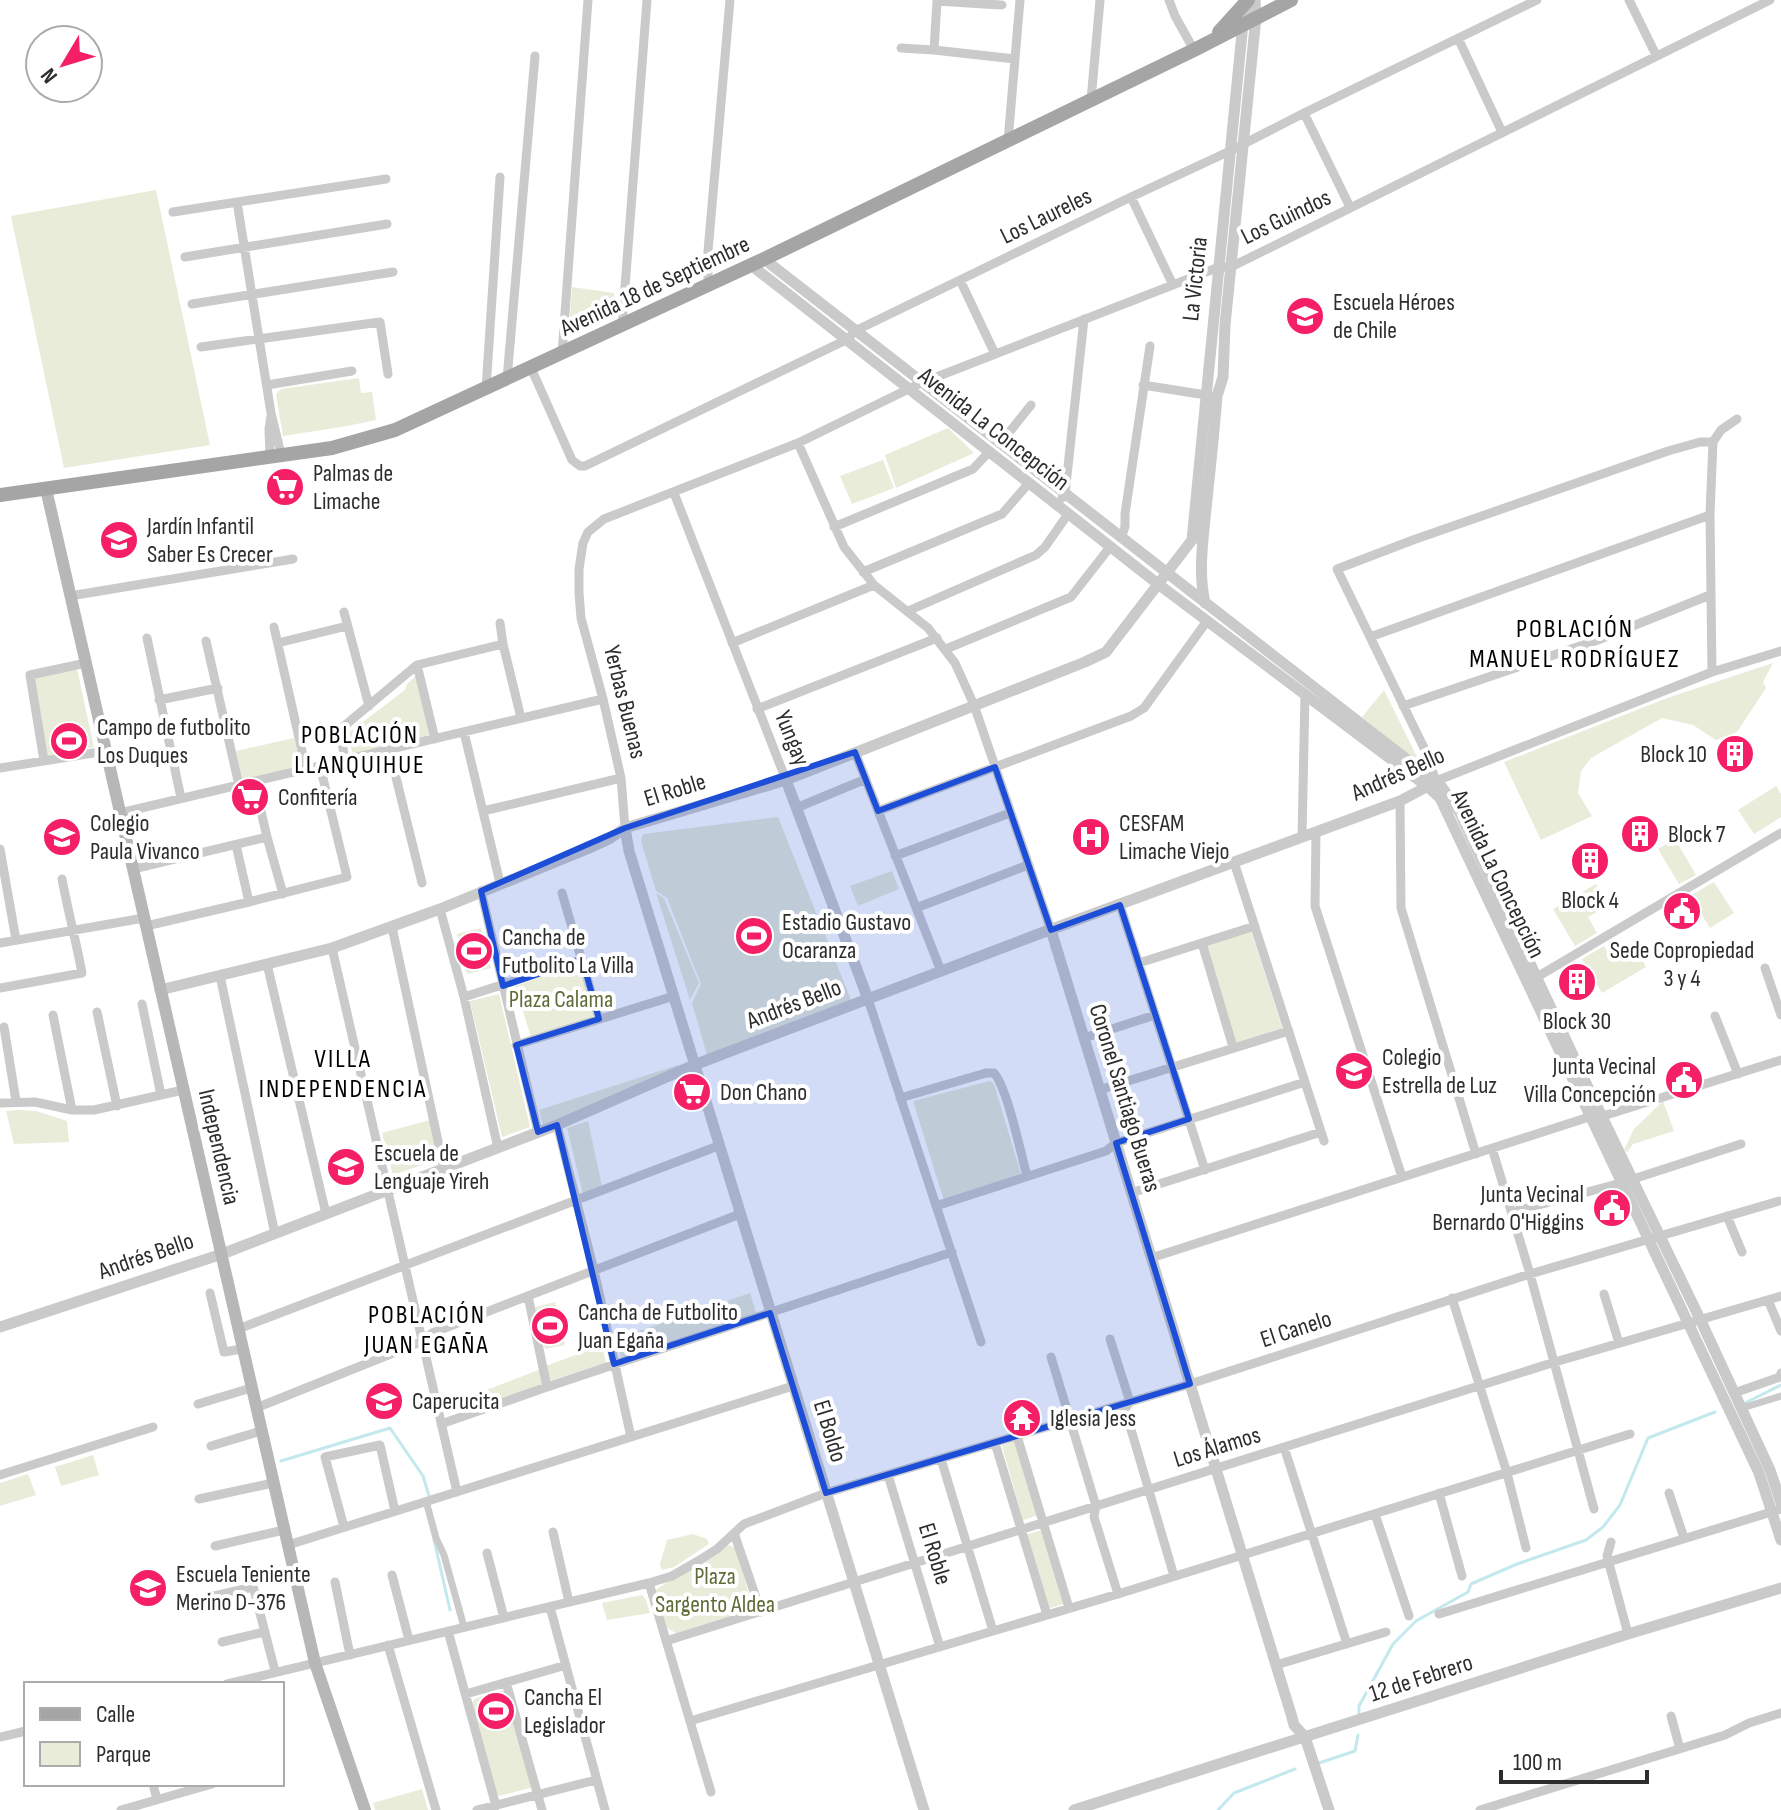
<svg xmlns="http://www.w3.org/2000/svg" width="1781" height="1810" viewBox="0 0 1781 1810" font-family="'Sofia Sans Condensed',sans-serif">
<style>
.green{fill:#e8ecd9}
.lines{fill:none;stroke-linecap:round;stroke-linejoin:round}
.stream{stroke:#c3e8ee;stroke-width:3}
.pedestrian{stroke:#cacaca;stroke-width:7}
.minor{stroke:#cacaca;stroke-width:9}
.tertiary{stroke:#cacaca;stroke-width:11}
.secondary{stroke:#b7b7b7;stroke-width:12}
.primary{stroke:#a5a5a5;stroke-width:14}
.marked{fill:#1d4ed8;fill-opacity:0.2;stroke:#1d4ed8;stroke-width:6;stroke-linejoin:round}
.labels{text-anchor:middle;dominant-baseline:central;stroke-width:8;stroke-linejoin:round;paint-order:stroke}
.street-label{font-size:24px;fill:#2d2d2d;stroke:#fff}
.poi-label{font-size:24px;fill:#2d2d2d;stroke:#fff;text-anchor:start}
.park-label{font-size:24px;fill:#5e6c37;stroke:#fff}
.neighbourhood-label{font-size:26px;letter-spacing:2px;fill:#000;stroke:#fff}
</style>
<rect width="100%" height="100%" fill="#fff"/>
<!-- green -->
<path class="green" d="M156,190l54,255 -146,23 -53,-252z
M572,287l42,6 -1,19 -44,19z
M359,378l2,15 11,-1 4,28 -29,6 -64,10 -7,-42 5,-5z
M948,428l26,25 -78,35 -11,-33z
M883,460l11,28 -42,16 -12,-28z
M1773,663l-10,19 3,6 -29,44 -21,8 -23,-15 -31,-7 -71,40 -10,13 -3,22 14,23 -51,24 -37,-78 166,-65z
M77,669l17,78 -47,10 -15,-79z
M416,676l15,64 -77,18 -7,-24 58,-44 2,-6z
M1384,690l37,75 -59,-48z
M294,738l7,30 -58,14 -7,-31z
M1776,786l5,8v23l-27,17 -16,-24z
M778,817l73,183 -144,55 -15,-52 9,-19 -34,-86 -11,-7 -15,-50 2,-7z
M1675,839l21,36 -17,9 -21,-35z
M892,871l7,18 -41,17 -8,-20z
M1714,882l20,31 -24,15 -20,-32z
M1596,884l12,22 -20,11 9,16 -22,13 -22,-37z
M656,893l8,5 35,85 -9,17z
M481,928l10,40 -24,6 -10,-40z
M1251,931l32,99 -47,14 -30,-98z
M1604,946l8,14 23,-13 11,20 -44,26 -20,-34z
M579,964l16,52 -64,21 -16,-51z
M499,994l31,133 -28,10 -32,-136z
M678,1065l1,6 -136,55 -4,-16z
M990,1081l4,3 27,90 -77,27 -31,-100z
M1663,1101l11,30 -41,13 -6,8 -3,-2 10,-21z
M19,1110l17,1 31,10 2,21 -55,2 -8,-33z
M430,1120l10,39 -47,16 -11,-42z
M588,1121l14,65 -19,8 -16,-66z
M750,1293l7,22 -135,45 -6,-21z
M555,1302l10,43 -20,4 -10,-42z
M602,1345l4,18 -57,18 -3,-15z
M541,1369l2,15 -76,28 -4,-13z
M1018,1440l21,75 -16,5 -21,-74z
M93,1455l6,20 -38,11 -6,-19z
M28,1474l8,21 -36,11v-23z
M1042,1530l21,74 -16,5 -22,-74z
M693,1534l14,5 2,5 -35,23 -12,3 -2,-6 7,-24z
M728,1545l8,3 17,61 -77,24 -9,-5 -12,-38z
M642,1595l4,5 4,13 -43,7 -5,-17z
M504,1690l30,97 -35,9 -4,-4 -24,-88 4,-5z
M422,1789l6,21h-53l-2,-7z"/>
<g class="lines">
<!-- stream -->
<path class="stream" d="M1745,1403l36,-18
M281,1461l109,-33 33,48 7,23
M434,1540l16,70
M1359,1714v-8l34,-62 23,-23 52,-29 3,-8 46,-20 69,-24 17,-13 17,-22 28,-67 67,-26
M1319,1763l36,-12 3,-16
M1218,1810l16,-17 61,-24"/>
<!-- pedestrian -->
<path class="pedestrian" d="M1742,1408l39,-12
M426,1501l10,37 8,17 20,72"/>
<!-- minor -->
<path class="minor" d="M984,0v4l-47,-3 -3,49 81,9
M1169,0l6,16 19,34
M1629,0l27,55
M984,4l18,1
M1458,38l44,94
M901,48l33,2
M1091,100l9,-100
M1304,113l46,94
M1008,141l12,-141
M1131,197l42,88
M237,202l34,211 10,41
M173,212l213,-33
M185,257l202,-33
M960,280l35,74
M708,286v-35l22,-251
M192,304l201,-32
M622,326l25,-326
M201,347l179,-25 8,52
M562,354l26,-354
M531,368l41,92 8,6h5l261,-126 11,-10 274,-133 99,-46 74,-38 233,-113
M507,379l28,-323
M267,385l85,-14
M1143,385l63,10
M486,389l14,-212
M1713,442h-13l-32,9 -255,89 -76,29 88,181 11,31 276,-109 69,-21
M1713,442l8,-12 16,-11
M798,443l46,104 30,38 54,43 27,35 19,42 77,225
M1000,444l31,-39
M270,456l-1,-27 2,-13
M674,493l112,287
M1062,498l3,-4 19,-175
M834,527l139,-58 16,-17
M1121,538l4,-11v-13l25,-168
M863,572l139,-58 27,-31
M70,596l223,-37
M908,611l128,-56 9,-8 23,-33
M344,612l25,94
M500,623l3,21 18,74
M274,627l32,142
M1370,637l340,-122
M147,638l34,160
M206,641l33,144
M278,643l69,-17
M732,643l142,-58
M946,649l125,-52 39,-50
M417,665l18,74
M1712,672l-2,-157 3,-73
M159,700l59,-12
M1403,706l195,-66 112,-45
M757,709l180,-71
M464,732l36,151
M389,749l33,134
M855,752l86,219
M345,760l-4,-23 2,-10 74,-62 86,-21
M44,761l-14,-86 56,-12
M0,768l106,-17
M254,781l13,56 16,57
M1400,801l1,107 75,246
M796,808l70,-29
M483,811l138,-33
M878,811l253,-95 13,-8 63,-87
M120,813l483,-114
M625,828l-4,-50 -18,-79 -22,-81 -2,-25v-24l4,-26 5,-11 16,-13 194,-76 123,-60 298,-116h12l539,-267
M1316,832l-1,74 87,271
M1302,837l3,-143
M236,845l13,57
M0,849l16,91
M895,856l115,-43
M1234,862l90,279
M133,869l134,-32
M481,891l57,241
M562,893l37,126
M1120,905l85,265
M916,908l112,-43
M440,909l24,88 34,151
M146,926l103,-24 98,-25 -27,-111
M392,927l52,242
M0,943l144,-25
M1202,943l31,104
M332,948l125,544
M1139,963l116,-37
M267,964l59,250
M1765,968l16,47
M220,976l55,258
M1537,977l244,-144
M0,988l82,-15c-6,-32 -14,-62 -20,-94
M464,997l118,-38
M868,999l113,343
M142,1004l19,91
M97,1012l20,94
M53,1015l19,95
M1715,1016l23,58
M4,1027l12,74
M1084,1038l71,-23
M516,1045l158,-49
M1099,1090l190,-59
M900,1098l86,-25h8c13,14 27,81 33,103
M0,1103l35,-1 37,8h22l89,-20
M557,1125l37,145 37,167
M1492,1148l38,126 64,235
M1131,1193l190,-61
M936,1206l170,-55 10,-8 189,-61
M1512,1212l109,-29 120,-39
M1727,1216l15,36
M1151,1258l438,-141 14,-1 178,-56
M210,1293l14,59 18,-3
M1604,1294l15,49
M528,1296l19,91
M1452,1298l55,175 19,75
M1768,1300l13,31
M238,1329l480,-183
M1110,1339l20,63 -5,7 49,167
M1051,1357l45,149 -2,11 24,77
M1734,1393l46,-16 1,-4
M198,1404l53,-16
M256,1408l167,-67 9,-8 308,-119
M441,1424l106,-37 405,-135
M1017,1436l52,172
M995,1443l52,172
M211,1446l50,-15
M1284,1447l63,197
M941,1459l52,172
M0,1475l153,-48
M888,1475l52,172
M1439,1493l23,83
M1669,1493l15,45
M199,1499l74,-16
M1375,1514l34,102
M344,1527l-19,-70 55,-12 15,66
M553,1532l16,70
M734,1533l27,79
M1611,1542l-4,14 21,78
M288,1545l505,-159
M215,1546l69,-16
M487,1553l17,65
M392,1575l17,65
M251,1578l24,93
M335,1582l15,73
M649,1583l62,209
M210,1597l43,-10
M550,1607l55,203
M1439,1614l342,-105
M448,1631l48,175
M666,1641l889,-279 226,-66
M222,1642l42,-10
M388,1645l48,165
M1276,1665l110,-33
M506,1682l36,128
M227,1684l422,-101 23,-7 26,-15 19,-12 27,-25 82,-31 364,-109 340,-110 249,-73
M466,1694l100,-29
M1671,1716l9,33
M690,1721l428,-127 512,-160
M0,1737l26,-6
M153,1784l4,16
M121,1810l91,-26
M477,1810l119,-30
M1480,1810l245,-75 24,-12 32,-10"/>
<!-- tertiary -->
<path class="tertiary" d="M764,259l677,527 18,25 11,24 123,263 107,221 70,151 11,33
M751,265l407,319 270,203 12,11 319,675 22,67
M1192,540l51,-517 8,-22
M1205,603c-7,-31 -2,-63 1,-94 4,-38 8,-75 11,-113l6,-19 2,-52 31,-308 -1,-17
M786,780l82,219
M625,828l4,23 295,959
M1051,930l240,784 3,11 11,12 24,73
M160,990l172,-42 108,-39 147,-60 22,-10 16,-11 161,-48 299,-118 21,-10 86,-112 11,-8
M0,1327l222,-73 335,-129 137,-60 342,-130 364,-134 32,-17
M1074,1810l554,-176 153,-46"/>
<!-- secondary -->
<path class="secondary" d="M46,489l269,1174 50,147"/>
<!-- primary -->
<path class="primary" d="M1219,32l29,-32
M0,495l332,-47 63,-18 369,-171 430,-209 97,-50"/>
</g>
<!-- marked area -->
<path class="marked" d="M855,752l23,59 117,-44 56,163 69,-25 69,214 -73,24 74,241 -364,109 -56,-180 -156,51 -57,-239 -19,7 -22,-87 83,-26 -17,-60 -79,27 -22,-95 144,-63z"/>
<!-- icons -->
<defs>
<symbol id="school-disc" viewBox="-11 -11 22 22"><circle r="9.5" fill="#f41f65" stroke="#fff"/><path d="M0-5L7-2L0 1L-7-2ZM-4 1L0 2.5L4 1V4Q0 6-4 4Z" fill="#fff"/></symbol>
<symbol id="supermarket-disc" viewBox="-11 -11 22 22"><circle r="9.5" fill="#f41f65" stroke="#fff"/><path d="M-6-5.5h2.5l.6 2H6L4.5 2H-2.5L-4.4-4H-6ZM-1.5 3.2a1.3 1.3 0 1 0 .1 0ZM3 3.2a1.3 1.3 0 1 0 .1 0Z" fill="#fff"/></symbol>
<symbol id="stadium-disc" viewBox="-11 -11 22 22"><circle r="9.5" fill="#f41f65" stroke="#fff"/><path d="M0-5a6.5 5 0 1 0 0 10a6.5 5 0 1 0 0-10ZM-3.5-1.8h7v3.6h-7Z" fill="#fff"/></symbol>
<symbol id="building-disc" viewBox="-11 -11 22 22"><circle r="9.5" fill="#f41f65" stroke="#fff"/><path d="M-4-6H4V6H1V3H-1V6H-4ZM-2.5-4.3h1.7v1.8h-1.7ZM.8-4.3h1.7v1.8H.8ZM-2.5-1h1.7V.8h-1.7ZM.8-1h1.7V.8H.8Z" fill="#fff"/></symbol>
<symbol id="hospital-disc" viewBox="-11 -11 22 22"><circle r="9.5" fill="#f41f65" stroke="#fff"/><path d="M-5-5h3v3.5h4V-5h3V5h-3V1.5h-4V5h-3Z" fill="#fff"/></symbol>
<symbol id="civic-disc" viewBox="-11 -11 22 22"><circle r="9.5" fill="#f41f65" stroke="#fff"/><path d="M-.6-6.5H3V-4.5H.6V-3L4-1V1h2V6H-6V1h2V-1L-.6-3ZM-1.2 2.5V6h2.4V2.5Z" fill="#fff"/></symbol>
<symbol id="temple-disc" viewBox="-11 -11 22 22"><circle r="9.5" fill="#f41f65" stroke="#fff"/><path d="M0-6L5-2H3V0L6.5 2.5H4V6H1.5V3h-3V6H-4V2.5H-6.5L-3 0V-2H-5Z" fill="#fff"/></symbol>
</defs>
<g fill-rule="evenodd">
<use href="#school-disc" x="1283" y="294" width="44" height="44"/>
<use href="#supermarket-disc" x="263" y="465" width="44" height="44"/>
<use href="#school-disc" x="97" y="518" width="44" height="44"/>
<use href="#stadium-disc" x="47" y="719" width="44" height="44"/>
<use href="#building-disc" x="1713" y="732" width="44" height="44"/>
<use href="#supermarket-disc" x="228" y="775" width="44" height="44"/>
<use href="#building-disc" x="1618" y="812" width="44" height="44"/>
<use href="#school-disc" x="40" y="815" width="44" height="44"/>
<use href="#hospital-disc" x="1069" y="815" width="44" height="44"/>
<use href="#building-disc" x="1568" y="839" width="44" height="44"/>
<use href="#civic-disc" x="1660" y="889" width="44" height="44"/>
<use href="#stadium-disc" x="732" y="914" width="44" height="44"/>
<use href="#stadium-disc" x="452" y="929" width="44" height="44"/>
<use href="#building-disc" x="1555" y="960" width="44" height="44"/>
<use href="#school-disc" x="1332" y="1049" width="44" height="44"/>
<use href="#civic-disc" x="1662" y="1058" width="44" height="44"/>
<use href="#supermarket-disc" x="670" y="1070" width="44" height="44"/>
<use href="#school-disc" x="324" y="1145" width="44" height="44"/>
<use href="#civic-disc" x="1590" y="1186" width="44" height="44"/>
<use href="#stadium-disc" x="528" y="1304" width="44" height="44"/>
<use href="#school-disc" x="362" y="1379" width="44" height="44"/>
<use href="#temple-disc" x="1000" y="1396" width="44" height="44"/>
<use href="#school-disc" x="126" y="1566" width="44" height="44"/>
<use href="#stadium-disc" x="474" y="1689" width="44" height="44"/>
</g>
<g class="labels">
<!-- street labels -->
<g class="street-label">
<text transform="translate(1046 216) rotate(-26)">Los Laureles</text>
<text transform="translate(1286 217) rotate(-26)">Los Guindos</text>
<text transform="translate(1195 279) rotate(-84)">La Victoria</text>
<text transform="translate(655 286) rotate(-25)">Avenida 18 de Septiembre</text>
<text transform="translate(994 429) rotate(38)">Avenida La Concepción</text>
<text transform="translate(625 702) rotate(76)">Yerbas Buenas</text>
<text transform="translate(792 738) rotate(68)">Yungay</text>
<text transform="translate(1398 774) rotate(-24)">Andrés Bello</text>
<text transform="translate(675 790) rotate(-17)">El Roble</text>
<text transform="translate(1498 874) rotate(64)">Avenida La Concepción</text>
<text transform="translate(794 1004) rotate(-21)">Andrés Bello</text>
<text transform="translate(1125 1098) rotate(73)">Coronel Santiago Bueras</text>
<text transform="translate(219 1147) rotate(77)">Independencia</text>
<text transform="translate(146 1256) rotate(-19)">Andrés Bello</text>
<text transform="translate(1296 1329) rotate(-18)">El Canelo</text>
<text transform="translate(830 1431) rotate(73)">El Boldo</text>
<text transform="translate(1217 1447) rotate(-17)">Los Álamos</text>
<text transform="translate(935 1554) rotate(73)">El Roble</text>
<text transform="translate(1421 1678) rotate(-18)">12 de Febrero</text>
</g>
<!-- poi labels -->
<g class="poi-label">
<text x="1333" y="302">Escuela Héroes<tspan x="1333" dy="28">de Chile</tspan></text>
<text x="313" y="473">Palmas de<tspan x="313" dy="28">Limache</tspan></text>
<text x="147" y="526">Jardín Infantil<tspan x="147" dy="28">Saber Es Crecer</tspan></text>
<text x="97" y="727">Campo de futbolito<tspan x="97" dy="28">Los Duques</tspan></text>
<text x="1707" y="754" text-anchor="end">Block 10</text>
<text x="278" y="797">Confitería</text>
<text x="90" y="823">Colegio<tspan x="90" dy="28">Paula Vivanco</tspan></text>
<text x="1119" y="823">CESFAM<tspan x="1119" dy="28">Limache Viejo</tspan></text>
<text x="1668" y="834">Block 7</text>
<text x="1590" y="900" text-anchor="middle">Block 4</text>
<text x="782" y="922">Estadio Gustavo<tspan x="782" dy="28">Ocaranza</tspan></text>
<text x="502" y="937">Cancha de<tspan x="502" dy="28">Futbolito La Villa</tspan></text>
<text x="1682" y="950" text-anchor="middle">Sede Copropiedad<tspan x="1682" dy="28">3 y 4</tspan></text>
<text x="1577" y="1021" text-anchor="middle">Block 30</text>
<text x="1382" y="1057">Colegio<tspan x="1382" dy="28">Estrella de Luz</tspan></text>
<text x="1656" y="1066" text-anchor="end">Junta Vecinal<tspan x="1656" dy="28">Villa Concepción</tspan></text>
<text x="720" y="1092">Don Chano</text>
<text x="374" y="1153">Escuela de<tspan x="374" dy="28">Lenguaje Yireh</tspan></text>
<text x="1584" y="1194" text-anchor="end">Junta Vecinal<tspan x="1584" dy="28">Bernardo O'Higgins</tspan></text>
<text x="578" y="1312">Cancha de Futbolito<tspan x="578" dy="28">Juan Egaña</tspan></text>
<text x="412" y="1401">Caperucita</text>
<text x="1050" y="1418">Iglesia Jess</text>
<text x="176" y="1574">Escuela Teniente<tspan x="176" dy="28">Merino D-376</tspan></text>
<text x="524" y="1697">Cancha El<tspan x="524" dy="28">Legislador</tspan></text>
</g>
<!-- park labels -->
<g class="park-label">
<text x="561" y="999">Plaza Calama</text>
<text x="715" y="1576">Plaza<tspan x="715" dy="28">Sargento Aldea</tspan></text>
</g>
<!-- neighbourhood labels -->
<g class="neighbourhood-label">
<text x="1575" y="629">POBLACIÓN<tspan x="1575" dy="30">MANUEL RODRÍGUEZ</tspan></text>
<text x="360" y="735">POBLACIÓN<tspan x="360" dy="30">LLANQUIHUE</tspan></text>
<text x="343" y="1059">VILLA<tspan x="343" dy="30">INDEPENDENCIA</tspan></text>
<text x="427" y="1315">POBLACIÓN<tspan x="427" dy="30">JUAN EGAÑA</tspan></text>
</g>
</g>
<!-- legend -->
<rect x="24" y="1682" width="260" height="104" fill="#ffffff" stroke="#ababab" stroke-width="2"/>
<rect x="40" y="1708" width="40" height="12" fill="#a5a5a5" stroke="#ababab" stroke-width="2"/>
<text x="96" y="1722" font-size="24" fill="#2d2d2d">Calle</text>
<rect x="40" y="1742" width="40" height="24" fill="#e8ecd9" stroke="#ababab" stroke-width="2"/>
<text x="96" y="1762" font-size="24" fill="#2d2d2d">Parque</text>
<!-- north arrow -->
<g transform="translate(64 64) rotate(232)"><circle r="38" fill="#ffffff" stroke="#ababab" stroke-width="2"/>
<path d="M0-6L14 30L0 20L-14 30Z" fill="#f41f65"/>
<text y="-12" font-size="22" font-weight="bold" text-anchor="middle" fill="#2d2d2d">N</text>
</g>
<!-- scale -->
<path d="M1501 1770v12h146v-12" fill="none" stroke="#2d2d2d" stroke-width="4"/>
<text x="1513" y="1770" font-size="24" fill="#2d2d2d" stroke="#ffffff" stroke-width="6" paint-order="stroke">100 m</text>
</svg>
